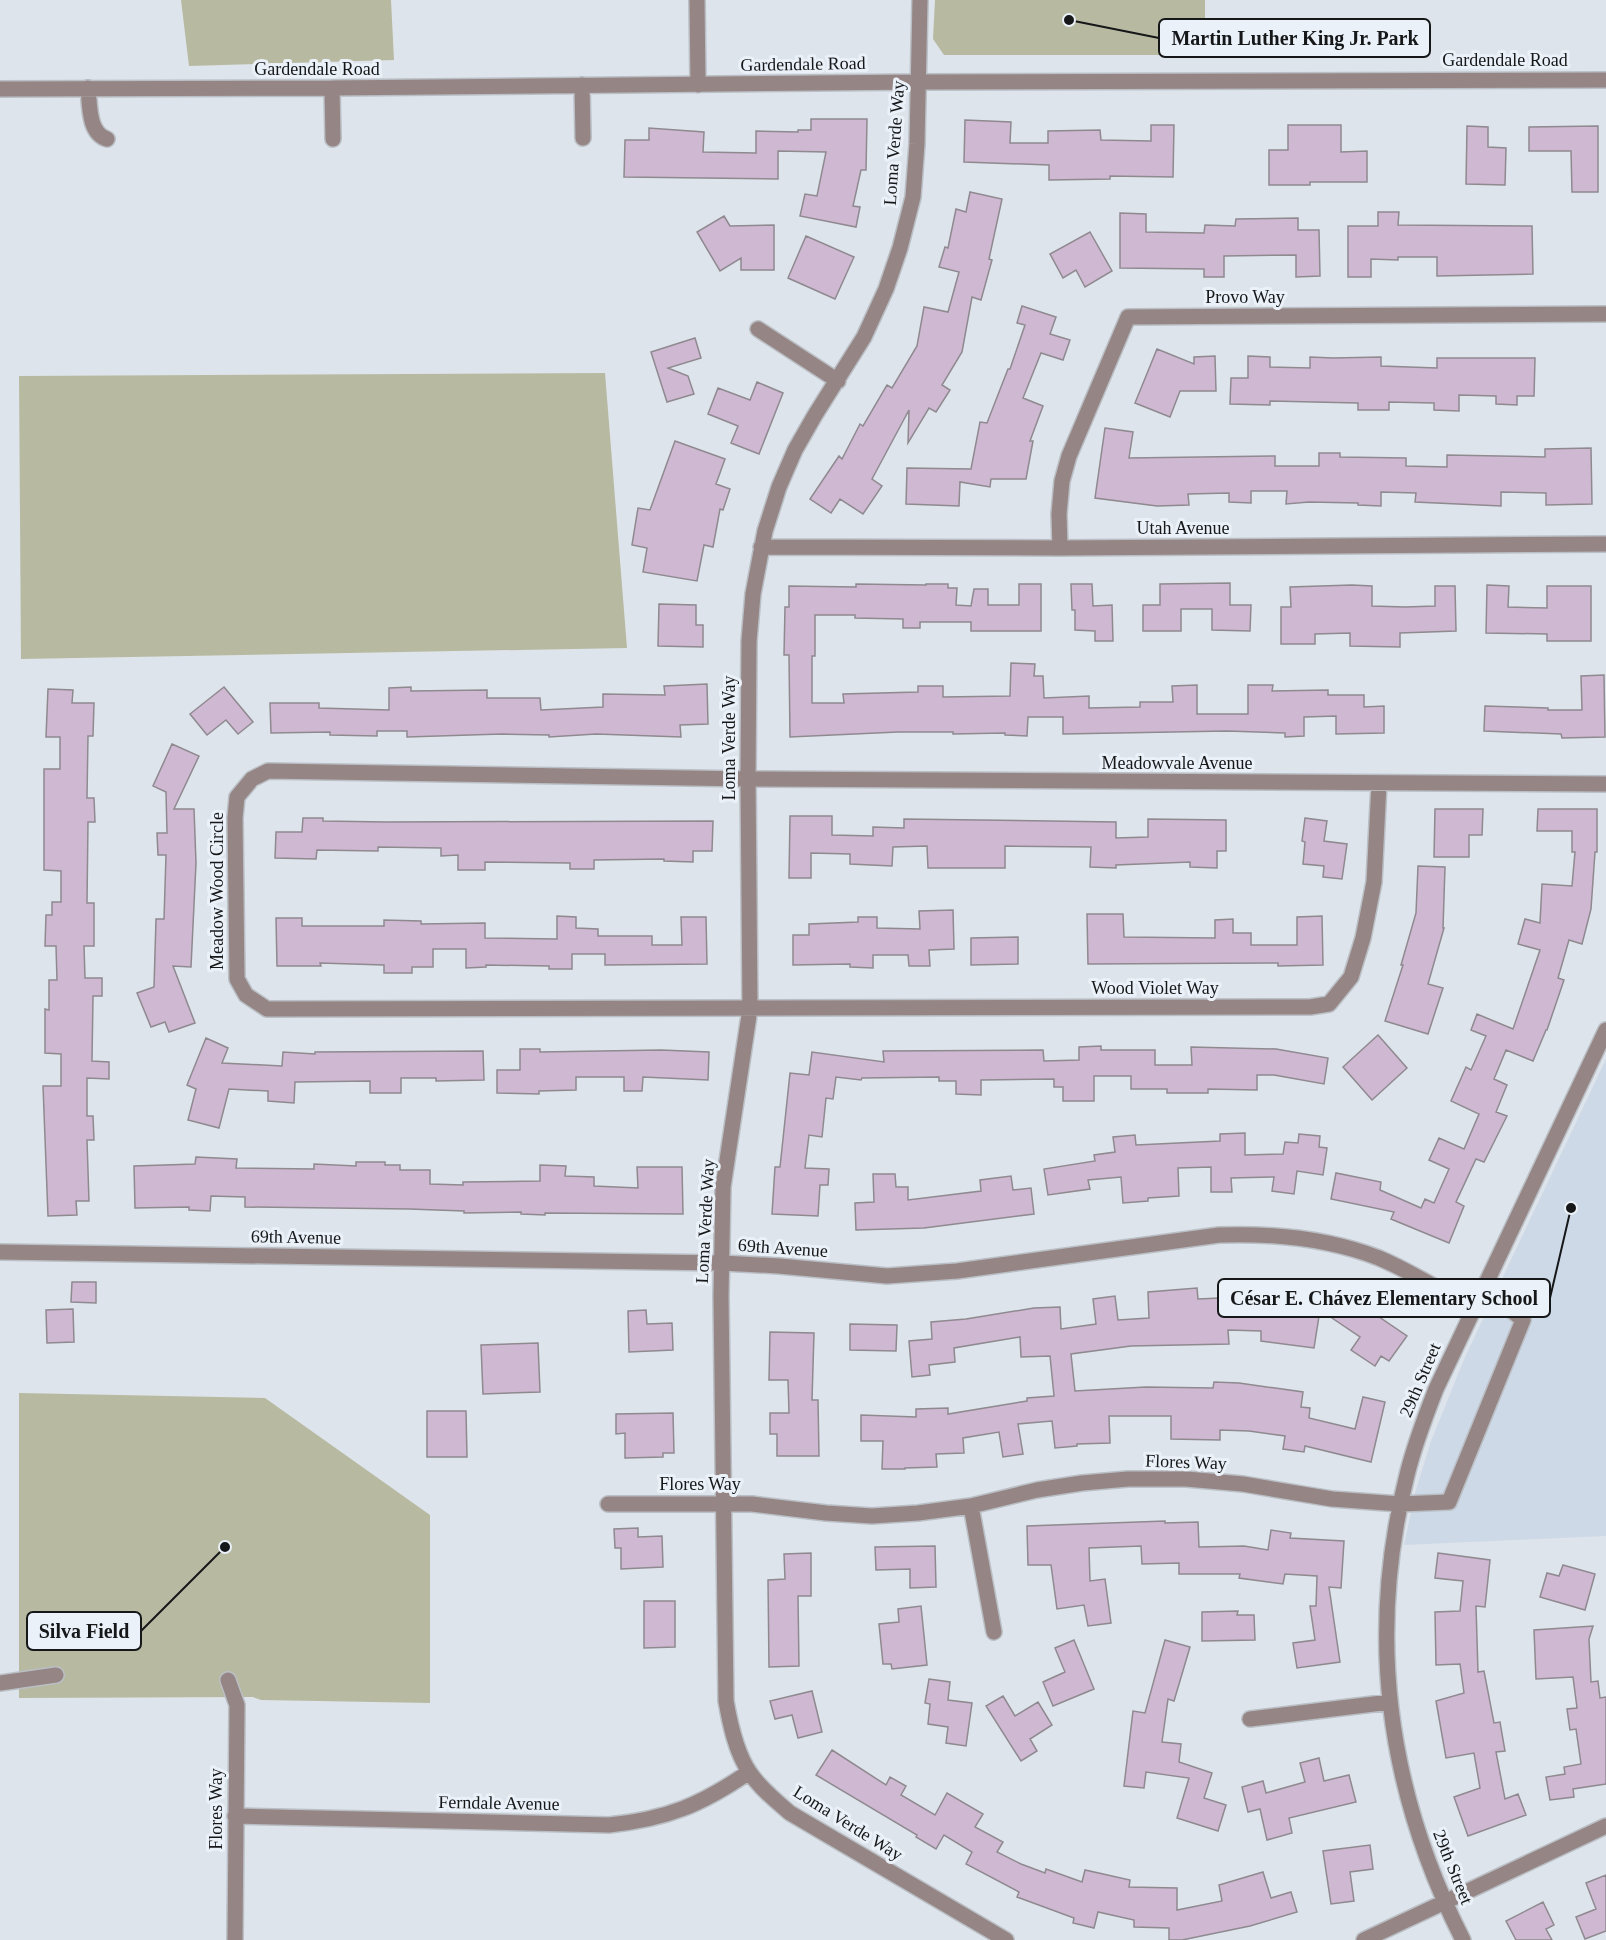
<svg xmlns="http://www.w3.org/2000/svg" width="1606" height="1940" viewBox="0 0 1606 1940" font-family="Georgia,serif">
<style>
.built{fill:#ced9e7}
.green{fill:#b7baa1}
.building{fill:#cfb8d1;stroke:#8f8990;stroke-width:1.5}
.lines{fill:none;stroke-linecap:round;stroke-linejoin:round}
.minor-casing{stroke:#babfc5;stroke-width:18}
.minor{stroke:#958584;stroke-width:15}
.labels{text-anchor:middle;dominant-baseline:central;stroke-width:6;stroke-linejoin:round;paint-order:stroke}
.street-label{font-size:18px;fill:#151719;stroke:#ebf1f8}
.leader{fill:none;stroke:#151719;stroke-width:2}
.callout-dot{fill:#151719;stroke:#ebf1f8;stroke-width:2}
.callout{fill:#ebf1f8;stroke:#151719;stroke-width:2}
.callout-label{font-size:20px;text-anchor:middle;font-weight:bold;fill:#151719}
</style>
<rect width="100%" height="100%" fill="#dee4eb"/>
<!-- built -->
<path class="built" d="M1606,1059v477l-202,9 11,-52 16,-52 34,-84z"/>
<!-- green -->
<path class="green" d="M181,0h210l3,60 -205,6z
M935,0h270v55h-261l-11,-16z
M605,373l22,275 -606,11 -2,-283z
M19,1393l246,5 165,117v188l-169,-3 -8,-3 -234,1z"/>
<!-- building -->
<path class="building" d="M811,119h56l-1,51h-5l-8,36 7,1 -4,20 -56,-11 5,-22 12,2 9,-44 -48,-1v28l-154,-2 1,-37h24v-12l55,4 -1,20 53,1v-22l42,1v-2h13z
M965,120l46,2 -1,21h38v-12l52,-1 1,10 50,1v-16h23l-1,52 -63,-1v3l-61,1v-15l-85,-3z
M1288,125h53v27l26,-1v31h-57v3h-41v-35h19z
M1467,126l21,1v20l18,1 -1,37 -39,-1z
M1598,126v66h-26l-1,-41h-42v-24z
M970,192l32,7 -13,60 3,1 -11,40 -9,-3 -10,55 -20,33 8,5 -14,22 -7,-4 -21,35 1,-33 -37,69 10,7 -19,28 -23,-15 -9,14 -21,-14 29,-43 3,3 18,-35 3,2 24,-41 5,3 25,-42 7,-39 24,5 11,-40 -20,-5 6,-20 3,1 8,-39 10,3z
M1378,212h21l-1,13 134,1 1,48 -96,2v-19h-39v3l-27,-1v18h-23v-51h30z
M1120,213l26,1v18l58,1 1,-8 30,1 1,-7 62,-1v12h21l1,46 -24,1v-22l-72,1v21h-20v-8l-84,-1z
M724,216l6,10 44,-1v45h-33v-12l-21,13 -23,-39z
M1090,232l22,39 -27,16 -9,-17 -13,8 -13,-24z
M806,236l48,21 -19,42 -47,-21z
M1022,306l34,11 -6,17 20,6 -7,20 -22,-7 -18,45 20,8 -13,35h3l-7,38h-35l-1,8 -30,-5 -1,24 -53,-2 1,-36 64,1 9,-47 7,1 21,-54h2l15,-44 -8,-2z
M695,338l6,20 -33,10 20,8 6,18 -27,8 -16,-50z
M1157,349l37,15v-7l21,-1 1,35h-36l-10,26 -35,-14z
M1248,356l22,1v10l40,1v-11l23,1 48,-1v9l56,2v-10h98l-1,38h-17v9l-21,-1v-8l-37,-1v16l-25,-1v-7l-45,-1v8h-31v-7l-88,-2v4l-40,-1 1,-26h17z
M757,382l26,11 -24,61 -28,-11 7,-17 -30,-12 10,-26 32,12z
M1105,428l28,4 -4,26 146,-2v10h44v-13h21v4l66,1v8l41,1v-12l98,2v-8l46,-1 1,56 -46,1v-12l-45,-1v14l-86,-4 1,-9 -35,-1v14l-23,-1v-2l-49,-1 -23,2 1,-13h-36v12l-22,-1v-9l-41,1 1,11 -32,1 -62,-8z
M675,441l50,18 -9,25 14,5 -7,21 -3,-1 -7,38 -9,-2 -7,36 -54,-9 4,-24 -15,-3 6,-37 12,2z
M1230,583v22h21l-1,26 -38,-1v-21h-31v22h-38v-26h17v-21z
M856,584l70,1v-1h22v4h9l-1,17 15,1 3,-17h14v16h31v-21h22v47h-70v-9h-51v6h-17v-9l-48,-1v-3h-40v41h-3v47h32l-1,-9 75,-2v-6h25v11l67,-1 1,-33 24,1 -1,12h9l1,22 45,-2v12l51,-1v-5h33l-1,-16 25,-1v29h51v-29h25l-1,6 56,-1v5h36v12l20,-1v27l-48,1v-18l-32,1v19l-19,1v-4l-58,-2 -164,3v-17h-35l-1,19 -22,-1v-2l-52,1v-2h-55l-108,5 -1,-82h-5l1,-48h4v-21l67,1z
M1071,584h21l1,22 19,-1 1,36h-18v-10l-20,-1v-20h-3z
M1352,585l20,1v20l33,1 30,-1v-20h20l1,45 -56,2v14l-50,-1v-13l-35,1v10h-34v-37h10l-1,-20z
M1487,585l22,1 -1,21 39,1v-22h44v55h-44v-7l-61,-1z
M659,604l37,1v20h7v22l-45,-1z
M1604,675l1,62 -43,1 -1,-4 -77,-3 1,-25 63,2v2h34l-1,-34z
M707,684l1,40 -28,1 1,12 -85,-3 -47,3v-2l-47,-1 -95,3v-6h-30v5l-47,-1v-3l-59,1 -1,-30h49v5l70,2v-22l22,-1v4l76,-1v8h53l1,12 62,-3v-13l62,1 -1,-9z
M224,687l29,35 -15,12 -12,-14 -19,15 -17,-21z
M48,689l25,1 -1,13h22l-1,33h-5l-1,62h7l1,24h-7l-1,81h7v43h-10l1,32h17v18h-9l-1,65 17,1v17l-22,-1v38h6l1,24h-7l2,61h-13l1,14 -29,1 -5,-130h18v-32l-16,-1v-44l4,1v-30h8l-1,-34h-11l1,-31h6v-13h9v-31l-17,-1v-101h16v-32h-14z
M172,744l27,12 -25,53h20l2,54 -5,104 -18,-1 22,57 -26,9 -4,-10 -14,5 -14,-34 17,-6 2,-68h8l2,-64h-8l-1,-22h10l-1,-41 -13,-6z
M1435,809h48l-1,26h-13v22h-35z
M1538,809h59v43h-2l-4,57 -9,35 -13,-4 -11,38 6,2 -17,50h-1l-13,31 -27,-11 -12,29 13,6 -11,27 11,4 -23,46 -8,-3 -20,43 8,4 -15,37 -58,-24 3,-7 -63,-13 5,-26 45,9 -1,8 41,18 4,-9 9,4 15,-34 -20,-9 10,-22 25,11 15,-35 -28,-13 15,-34 5,3 15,-34 -15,-6 6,-16 36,15 27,-79 -22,-6 7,-25 15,4 2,-39 30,2 3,-34h-3v-21h-35z
M790,816h42v19l41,1v-9l31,1v-9l212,3v16l32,-1v-18l78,1v31h-9v17l-27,-1v-5l-74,3v3l-26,-1 1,-20 -86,-1v22h-77l-1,-22 -34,1 -1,19 -42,-2v-10l-39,-1v25h-22z
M303,818h20v3l63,1 327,-1 -1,30h-19v11l-29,-1v-2l-70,1v9h-24v-6l-85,-1v8h-27v-15l-17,1v-8l-63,-1v4l-61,-1 -1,9 -41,-1 1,-26h26z
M1305,818l22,3 -3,20 23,3 -5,35 -19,-2 1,-11 -21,-2 2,-22 -3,-1z
M1418,866l27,1 -2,61h1l-16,56 15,4 -15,46 -43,-13 18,-56h-2l15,-52z
M953,910l1,39 -25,1 1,16h-21l-1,-11h-35v13l-23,-1v-3l-57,1v-30h16v-11l49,-2v-5h19v11l43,1 -1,-18z
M1087,914h36l1,23 91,1v-18l18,-1v14h18v12h46v-28l25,-1 1,49 -45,1v-3l-190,1z
M557,916l19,1v11l22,1v7h54v9h30l-1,-28h25l1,47 -102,1v-11h-33v15h-23v-3l-63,-1v2l-20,1v-19h-33v18h-21v6h-28v-8l-64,-2 1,3h-44l-1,-48h26v8h82v-6l37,1v3l64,-1v15l72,1z
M1018,937v27l-47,1v-27z
M1378,1035l29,33 -35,32 -29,-33z
M206,1038l22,10 -6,15 60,3 1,-14 32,2v-2l168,-1 1,29 -48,1v-3h-35v15h-31v-12l-75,1 -1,21 -26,-2v-10l-39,-2 -10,39 -31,-8 8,-31 -9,-4z
M1101,1046v4h54v15h37l-1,-18 85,2 52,9 -4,26 -50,-9h-17v15l-49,-1v4h-41v-4h-36v-13h-37v25h-31v-14h-9v-8l-73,1v15l-25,-1v-13h-17v-4l-77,1 -1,2 -25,-3 -3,22 -7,-1 -4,39 -13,-2 -4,33 24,1 -1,16h-8l-2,31 -46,-2 3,-47h5l10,-94 19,2 3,-23 72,10 -1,-11 160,-1 1,11 35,-1v-13z
M520,1049h20v3l121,-2 48,2 -1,28 -65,-3 -1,14h-18v-14h-48v13l-37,1v3l-42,-1v-23h23z
M1245,1133v22l38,-1 2,-12 13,1 1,-9 21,2 -1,11 8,1 -4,27 -26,-4 -3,23 -22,-3 2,-14 -43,1 1,14h-21v-25l-33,1 1,28 -31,2v3l-25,2 -2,-26 -33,3 2,9 -42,6 -4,-26 51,-8 -1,-6 21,-3 -2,-15 22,-2 1,10 84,-4v-7z
M196,1157l41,2 -1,9 78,1v-5l42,2v-4h29v3h15v5h30v14l33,1v-3l77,-1v-16l26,1 -1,10 29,1v9l44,2 -1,-21h45l1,47 -138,-1v2l-24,-1v-2l-57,1v-2l-55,-2 -164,-2v-10l-34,-1 -1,15 -21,-1v-3l-54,1 -1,-42 61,-2z
M873,1174h22l1,13h12v13l73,-9 -1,-11 31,-4 2,14 18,-2 3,26 -110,14 -68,2 -1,-27 19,-1z
M72,1282h24v21l-25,-1z
M1241,1285l20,1 -1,18 37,1 1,-8 3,1 -5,-4 64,10 47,32 -18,25 -8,-5 -6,10 -24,-16 9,-13 -40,-27 -6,38 -53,-7v-10l-33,-1 1,14 -98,2 -60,8 4,37 71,-4 67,1 1,-6 25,1 64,9 -2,15 9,1 -1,10 46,11 8,-32 22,5 -14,60 -66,-16 -1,6 -21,-3 2,-13 -36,-5 -29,-1v10l-49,-1v-23h-62l1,27 -33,1v2l-22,2 -3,-27 -34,3 5,30 -20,3 -4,-25 -36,6 1,15 -28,1 1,13 -32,1v1h-23l1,-28h-22v-26l55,2v-8l32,-1v6l79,-13v-3l27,-2 -4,-40 -29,1 -1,-20 -66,11 1,14 -26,3 1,10 -18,2 -3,-36 23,-2 -1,-17 35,-3 68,-11 26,-1 1,22 35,-5 -3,-25 22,-3 3,24 31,-2 -1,-26 49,-4 1,11 43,-2z
M73,1309l1,33 -27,1 -1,-33z
M646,1310l1,14 25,-1 1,27 -44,2 -1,-41z
M850,1324l47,1 -1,26 -46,-1z
M770,1332l44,1 -2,67h6l1,56h-42v-22h-7v-21h19l-1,-33h-19z
M538,1343l2,49 -57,2 -2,-49z
M427,1411h39l1,46h-40z
M673,1413l1,40h-11v4l-38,1v-25l-9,1v-20z
M1165,1521v2l33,-1 1,25 45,-1 24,4 3,-20 20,3 -1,5 54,3 -3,47 -12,-1 11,75 -43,6 -4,-25 22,-3 -5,-34h6l1,-30 -32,-2 -2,10 -44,-6 1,-4h-61v-11l-37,1 -1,-18 -52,2 1,33 15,-2 6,44 -23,3 -4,-21 -27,4 -6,-44h-23l-1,-39z
M638,1528v9l24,-1 1,31 -42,2v-21h-6l-1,-19z
M935,1546l1,41 -26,1v-19l-34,1 -1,-23z
M811,1553v43h-13l1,70 -30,1 -1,-87 17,-1 -1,-25z
M1438,1553l52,7 -5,47 -9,-1 2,66 6,-1 10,52 6,-1 5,29 -9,1 9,47 13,-5 8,21 -58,21 -14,-39 26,-9 -6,-35 -28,5 -10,-57 28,-8 -4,-29 -24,1 -1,-53 25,-1 3,-30 -28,-3z
M1563,1565l32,9 -10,36 -45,-13 7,-24 12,3z
M644,1601h31v46l-31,1z
M921,1606l6,59 -35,4 -1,-5h-8l-4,-40 20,-2 -1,-13z
M1238,1611l-1,4h17l1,25 -53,1v-29z
M1593,1626l-4,13 2,43 7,-1 2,17 6,-1v87l-33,5 1,8 -24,3 -4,-23 19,-3 -1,-7 17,-3 -5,-35 -6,1 -3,-21 10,-1 -4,-31 -37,2 -2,-49z
M1074,1640l20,49 -41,17 -10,-24 22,-10 -10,-24z
M1165,1640l25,7 -16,54 -6,-2 -6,43 19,2 -2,18 33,11 -8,25 22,7 -8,26 -41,-13 12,-40 -43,-6 -2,16 -20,-2 9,-75 12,2z
M929,1679l21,3 -2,18 24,3 -6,43 -20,-3 2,-16 -20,-3 2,-20 -5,-1z
M812,1691l10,41 -24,6 -6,-23 -17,4 -5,-18z
M1003,1696l12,20 23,-14 14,23 -22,14 7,12 -16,10 -35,-55z
M832,1750l54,35 4,-8 16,9 -5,9 34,20 12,-22 36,21 -8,13 28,15 -6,10 24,12 24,9 1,-4 36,13 3,-12 45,10 -1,7 48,1v22l45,-9 -3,-16 44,-13 8,26 20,-6 6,20 -47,14 -68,14h-13v-12l-35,-1v-7l-36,-8 -4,16 -21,-5 1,-5 -57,-21 2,-5 -53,-28 6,-12 -28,-17 -8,14 -20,-12 1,-2 -101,-60z
M1319,1758l5,23 25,-6 7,27 -67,16 3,15 -25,7 -7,-31 -12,3 -6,-25 21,-6 3,12 39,-11 -5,-19z
M1370,1845l3,24 -23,3 4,29 -23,3 -8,-53z
M1606,1875v56l-21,8 -9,-22 20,-8 -10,-26z
M1543,1902l11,23 -8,4 6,11h-36l-10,-19z"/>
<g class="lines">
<defs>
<path id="minor" d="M697,0l1,85
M920,0l-3,144 -4,53 -13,51 -14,41 -22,48 -49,78 -20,35 -16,37 -14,44 -12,63 -4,47 -1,138 2,230 -27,178 -2,109 5,405c4,23 10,52 24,72 10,15 26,28 40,40l216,127
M582,85l1,53
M88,88c2,17 0,45 19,51
M332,88l1,51
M0,89l332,-1 586,-6 688,-2
M758,329l80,52
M761,547l299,1 546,-4
M1060,548l-1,-34 3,-33 7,-25 59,-139 478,-3
M1379,784l-5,98 -11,56 -12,39 -22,27 -19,3 -1043,2 -21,-14 -9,-16 -2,-161 2,-21 15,-18 16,-8 480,8 858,5
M0,1252l722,11 57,3 108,10 70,-5 262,-36c55,-2 108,3 160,23 33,14 63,33 94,51
M608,1504h144l74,9 46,3 46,-3 53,-7 66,-16 45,-7 46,-4h58l57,5 89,15 68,5 49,-2 74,-182 -40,-33
M971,1506l23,126
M228,1680l9,25 -2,235
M0,1683l56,-8
M1250,1719l140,-17
M235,1816l374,9c58,-6 92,-20 140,-53
M1364,1940l242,-114
M1463,1940c-75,-148 -97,-303 -56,-465 7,-29 18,-58 29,-86l170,-359"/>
</defs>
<!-- minor casing -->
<use href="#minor" class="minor-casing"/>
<!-- minor -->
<use href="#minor" class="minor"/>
</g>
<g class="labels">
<!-- street labels -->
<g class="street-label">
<text x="1505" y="60">Gardendale Road</text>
<text transform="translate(803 64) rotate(-1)">Gardendale Road</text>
<text x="317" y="69">Gardendale Road</text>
<text transform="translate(894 143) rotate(-86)">Loma Verde Way</text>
<text x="1245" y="297">Provo Way</text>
<text x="1183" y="528">Utah Avenue</text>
<text transform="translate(729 738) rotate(-90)">Loma Verde Way</text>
<text x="1177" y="763">Meadowvale Avenue</text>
<text transform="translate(217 891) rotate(-90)">Meadow Wood Circle</text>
<text x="1155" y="988">Wood Violet Way</text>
<text transform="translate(705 1221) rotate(-87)">Loma Verde Way</text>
<text transform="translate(296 1237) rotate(1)">69th Avenue</text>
<text transform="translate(783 1248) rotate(4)">69th Avenue</text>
<text transform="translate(1420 1380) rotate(-67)">29th Street</text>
<text transform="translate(1186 1462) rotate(2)">Flores Way</text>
<text x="700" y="1484">Flores Way</text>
<text transform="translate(499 1803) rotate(1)">Ferndale Avenue</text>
<text transform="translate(216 1809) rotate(-90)">Flores Way</text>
<text transform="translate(848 1823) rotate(32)">Loma Verde Way</text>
<text transform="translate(1453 1867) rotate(68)">29th Street</text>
</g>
</g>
<!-- callouts -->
<path class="leader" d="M1069 20L1159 38M1571 1208L1550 1298M225 1547L141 1631"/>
<g class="callout-dot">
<circle cx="1069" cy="20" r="6"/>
<circle cx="1571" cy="1208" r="6"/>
<circle cx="225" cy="1547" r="6"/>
</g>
<g class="callout">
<rect x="1159" y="19" width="271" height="38" rx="6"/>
<rect x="1218" y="1279" width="332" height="38" rx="6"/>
<rect x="27" y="1612" width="114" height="38" rx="6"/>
</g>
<g class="callout-label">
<text x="1295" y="45">Martin Luther King Jr. Park</text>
<text x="1384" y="1305">César E. Chávez Elementary School</text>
<text x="84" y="1638">Silva Field</text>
</g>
</svg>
